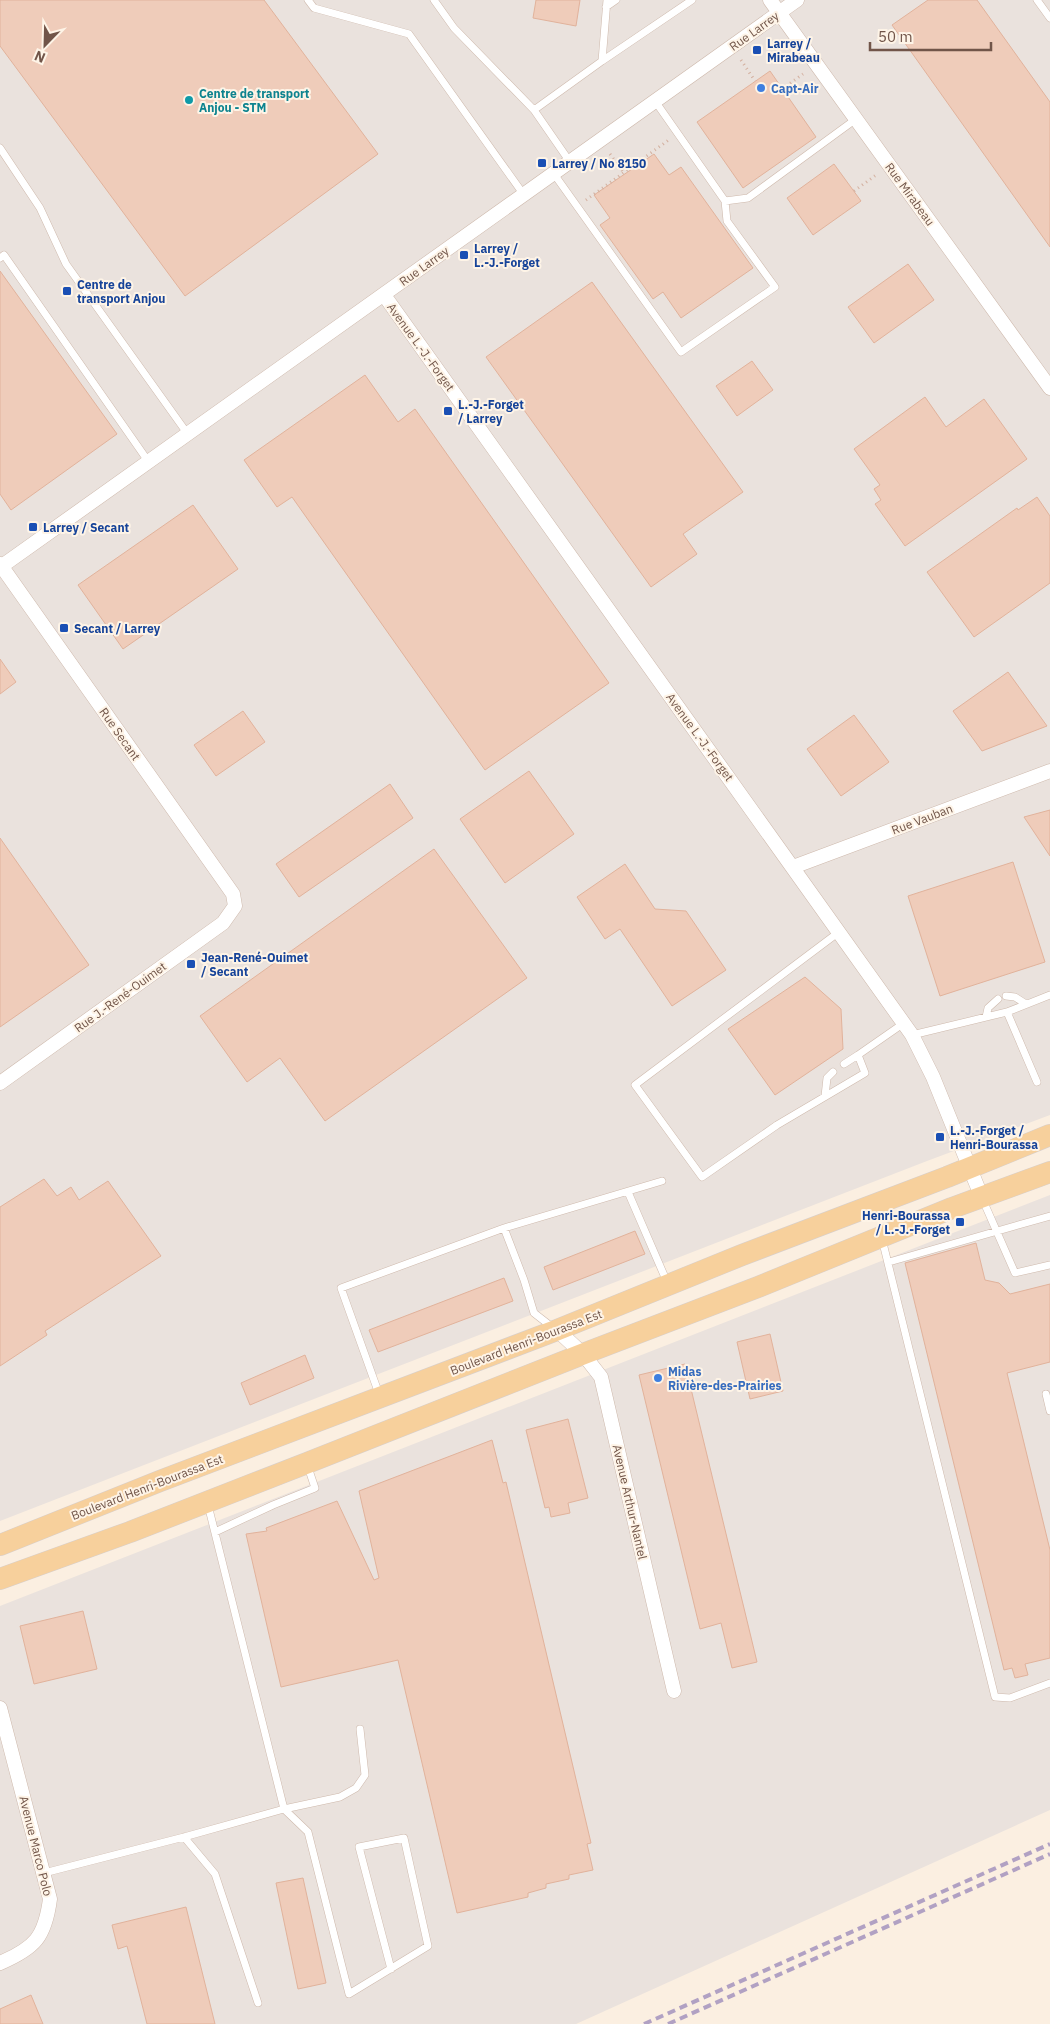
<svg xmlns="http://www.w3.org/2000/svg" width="1050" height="2024" viewBox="0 0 1050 2024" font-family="'IBM Plex Sans',sans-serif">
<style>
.industrial{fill:#eae2dd}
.building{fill:#efccba;stroke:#e1b29b}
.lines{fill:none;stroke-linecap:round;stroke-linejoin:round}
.service-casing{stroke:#ceb9ac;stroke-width:8}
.minor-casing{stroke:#ceb9ac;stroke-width:15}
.primary-casing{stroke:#d7cfcc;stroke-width:22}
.path{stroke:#d3af9e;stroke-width:3;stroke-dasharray:1 4;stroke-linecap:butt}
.service{stroke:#fff;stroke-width:7}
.minor{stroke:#fff;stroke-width:14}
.primary{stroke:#f7d09c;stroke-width:21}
.rail{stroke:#b1a1c3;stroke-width:4;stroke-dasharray:8 5;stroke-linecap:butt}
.transit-dot{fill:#1a4fb4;stroke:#fef4e7;stroke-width:2}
.shop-dot{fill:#3f7fe0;stroke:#fef4e7;stroke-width:2}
.culture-dot{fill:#0f9aa8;stroke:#fef4e7;stroke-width:2}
.labels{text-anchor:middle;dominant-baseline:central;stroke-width:4;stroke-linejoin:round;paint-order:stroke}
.street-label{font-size:12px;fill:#715549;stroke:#fef4e7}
.transit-label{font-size:12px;font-weight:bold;fill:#164399;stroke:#fef4e7;text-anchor:start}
.shop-label{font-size:12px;font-weight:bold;fill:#366cbe;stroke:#fef4e7;text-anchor:start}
.culture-label{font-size:12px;font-weight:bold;fill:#0d838f;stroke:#fef4e7;text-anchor:start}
</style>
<rect width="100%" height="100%" fill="#fbefe1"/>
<!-- industrial -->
<path class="industrial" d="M0,0h1050v1115l-123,46 -927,360z
M1050,1195v615l-474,214h-576v-418z"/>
<!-- building -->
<path class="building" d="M0,0h264l114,154 -193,142 -185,-250z
M536,0h44l-4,26 -43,-8z
M928,0h49l73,102v145l-158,-222z
M770,71l46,66 -73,51 -46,-66z
M654,154l15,21 12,-8 72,101 -72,50 -18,-26 -10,7 -53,-74 10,-7 -16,-23z
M834,164l27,37 -48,34 -26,-37z
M908,264l26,36 -60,43 -26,-36z
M0,271l117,163 -106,76 -11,-16z
M592,282l151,210 -60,42 14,20 -46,33 -165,-230z
M752,361l21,29 -36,26 -21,-30z
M365,375l33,47 17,-13 194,274 -124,87 -193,-273 -15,10 -33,-47z
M925,397l21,30 38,-28 43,60 -122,87 -30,-42 6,-4 -7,-11 6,-4 -26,-36z
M1037,497l13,19v67l-76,54 -47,-65 90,-64 1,2z
M193,505l45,64 -115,80 -45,-64z
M0,659l16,23 -16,12z
M1008,672l39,54 -65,25 -29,-40z
M243,711l22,31 -49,34 -22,-31z
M854,715l35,47 -48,34 -34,-47z
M529,771l45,63 -69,49 -45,-64z
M390,784l23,34 -114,79 -23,-33z
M1050,810v46l-26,-39z
M0,838l89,127 -89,62z
M434,849l93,129 -202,143 -45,-63 -33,24 -47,-66z
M1013,862l32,100 -105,34 -32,-100z
M625,864l30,45 31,2 40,59 -54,36 -52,-77 -15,10 -28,-42z
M805,977l36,32 2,40 -68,46 -47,-66z
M44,1179l13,17 14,-9 8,13 29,-19 53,75 -116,75 2,4 -47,31v-159z
M635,1231l10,23 -92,36 -9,-23z
M976,1243l9,37 14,3 11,11 40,-10v78l-43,11 43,177v108l-25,6 3,11 -13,3 -3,-10 -8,2 -99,-407z
M504,1278l9,23 -135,51 -9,-22z
M770,1334l13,57 -33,8 -13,-57z
M305,1355l9,23 -64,27 -9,-22z
M685,1364l72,298 -25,6 -11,-45 -21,6 -61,-254z
M568,1419l20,79 -20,5 2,10 -19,4 -2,-10 -4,1 -19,-78z
M492,1440l11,43 3,-1 85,361 -4,1 6,26 -24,5v4l-23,5v4l-18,5v4l-71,16 -59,-253 -117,27 -35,-153 21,-3 -1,-3 71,-27 37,79 5,-2 -20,-87z
M83,1611l14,58 -63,15 -14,-58z
M303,1878l23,105 -28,6 -22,-106z
M186,1907l29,117h-68l-20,-78 -9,3 -6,-24z
M31,1995l12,29h-43v-15z"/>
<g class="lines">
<defs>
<path id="service" d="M308,0l6,8 95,26 115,161
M434,0l20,28 80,82 36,52
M1037,0l13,18
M606,7l10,-7
M602,61l90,-61
M534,110l68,-49 5,-61
M0,148l40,60 26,56 121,169
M554,174l127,178 94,-65 -48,-66 -2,-20 -70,-100
M725,201l23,-3 108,-79
M0,258l4,-3 144,206
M839,932l-204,153 67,92 75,-52 88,-52 -7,-18 46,-32
M1006,996l9,1 11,7
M1007,1012l30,70
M986,1017l2,-9 10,-9
M912,1035l95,-23 43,-17
M844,1064l14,-9
M825,1096l2,-18 6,-6
M628,1192l39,90
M982,1198l33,75 35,-8
M504,1228l158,-47
M882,1239l113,458 15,1 40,-15
M889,1262l161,-46
M379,1394l-38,-106 163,-60 20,52 10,33 18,14
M1046,1394l4,17
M215,1532l58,-27 42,-17 -8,-24
M284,1809l24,23 41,162 79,-48 -24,-108 -45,9 32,122
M284,1809l56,-12 16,-9 9,-13 -5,-46
M184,1837l31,37 43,129
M44,1873l140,-36 100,-28 -76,-304"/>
<path id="minor" d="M770,0l280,388
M384,295l528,740 21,42 49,121
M0,564l226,320 7,10 2,12 -12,17 -223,160
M2,566l795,-566
M793,867l257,-96
M557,1330l26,24 18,23 73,314
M0,1708l50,191c-5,38 -15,49 -50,64"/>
<path id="primary" d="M0,1545l160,-64 397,-151 185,-75 205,-78 103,-42
M0,1579l130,-47 177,-69 276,-109 175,-67 194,-79 98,-36"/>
</defs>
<!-- service casing -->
<use href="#service" class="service-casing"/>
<!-- minor casing -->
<use href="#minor" class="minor-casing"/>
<!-- primary casing -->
<use href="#primary" class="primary-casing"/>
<!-- path -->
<path class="path" d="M741,60l14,21
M782,89l21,-15
M610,154l14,19
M854,191l22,-16
M586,200l84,-61"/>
<!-- service -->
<use href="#service" class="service"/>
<!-- minor -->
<use href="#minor" class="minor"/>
<!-- primary -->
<use href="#primary" class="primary"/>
<!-- rail -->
<path class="rail" d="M644,2024l406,-180
M668,2024l382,-170"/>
</g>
<!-- markers -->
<g class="transit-dot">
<rect x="752" y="45" width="10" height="10" rx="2.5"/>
<rect x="537" y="158" width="10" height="10" rx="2.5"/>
<rect x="459" y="250" width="10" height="10" rx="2.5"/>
<rect x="62" y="286" width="10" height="10" rx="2.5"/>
<rect x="443" y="406" width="10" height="10" rx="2.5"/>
<rect x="28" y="522" width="10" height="10" rx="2.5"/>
<rect x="59" y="623" width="10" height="10" rx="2.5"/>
<rect x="186" y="959" width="10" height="10" rx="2.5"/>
<rect x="935" y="1132" width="10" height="10" rx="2.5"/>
<rect x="955" y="1217" width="10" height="10" rx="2.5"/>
</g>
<g class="shop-dot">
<circle cx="761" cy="88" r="5"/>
<circle cx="658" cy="1378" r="5"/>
</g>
<circle class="culture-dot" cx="189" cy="100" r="5"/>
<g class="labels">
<!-- street labels -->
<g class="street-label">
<text transform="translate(754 31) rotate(-36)">Rue Larrey</text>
<text transform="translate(910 194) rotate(54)">Rue Mirabeau</text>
<text transform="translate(424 266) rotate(-36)">Rue Larrey</text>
<text transform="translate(421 347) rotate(54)">Avenue L.-J.-Forget</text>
<text transform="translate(120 734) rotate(55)">Rue Secant</text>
<text transform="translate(700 737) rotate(54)">Avenue L.-J.-Forget</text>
<text transform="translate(922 819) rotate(-21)">Rue Vauban</text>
<text transform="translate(120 997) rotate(-36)">Rue J.-René-Ouimet</text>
<text transform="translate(526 1342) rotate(-21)">Boulevard Henri-Bourassa Est</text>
<text transform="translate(147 1487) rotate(-21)">Boulevard Henri-Bourassa Est</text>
<text transform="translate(630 1502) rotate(77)">Avenue Arthur-Nantel</text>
<text transform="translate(36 1846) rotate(76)">Avenue Marco Polo</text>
</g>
<!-- transit labels -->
<g class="transit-label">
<text x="767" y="43">Larrey /<tspan x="767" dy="14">Mirabeau</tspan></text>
<text x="552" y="163">Larrey / No 8150</text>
<text x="474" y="248">Larrey /<tspan x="474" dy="14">L.-J.-Forget</tspan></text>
<text x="77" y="284">Centre de<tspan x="77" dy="14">transport Anjou</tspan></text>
<text x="458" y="404">L.-J.-Forget<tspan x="458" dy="14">/ Larrey</tspan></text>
<text x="43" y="527">Larrey / Secant</text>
<text x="74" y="628">Secant / Larrey</text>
<text x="201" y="957">Jean-René-Ouimet<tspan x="201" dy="14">/ Secant</tspan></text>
<text x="950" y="1130">L.-J.-Forget /<tspan x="950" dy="14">Henri-Bourassa</tspan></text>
<text x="950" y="1215" text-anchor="end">Henri-Bourassa<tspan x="950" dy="14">/ L.-J.-Forget</tspan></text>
</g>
<!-- shop labels -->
<g class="shop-label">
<text x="771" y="88">Capt-Air</text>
<text x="668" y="1371">Midas<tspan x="668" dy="14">Rivière-des-Prairies</tspan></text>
</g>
<!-- culture labels -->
<g class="culture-label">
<text x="199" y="93">Centre de transport<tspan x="199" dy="14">Anjou - STM</tspan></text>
</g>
</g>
<!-- north arrow -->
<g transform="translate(45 45) rotate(203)" stroke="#fef4e7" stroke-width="4" paint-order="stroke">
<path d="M0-4L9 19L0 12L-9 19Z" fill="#715549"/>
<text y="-8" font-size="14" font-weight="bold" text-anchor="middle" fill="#715549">N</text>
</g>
<!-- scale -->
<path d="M870 42v8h121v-8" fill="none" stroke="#715549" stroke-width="2.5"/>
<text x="878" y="42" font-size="15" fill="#715549" stroke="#fef4e7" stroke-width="4" paint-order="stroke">50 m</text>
</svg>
